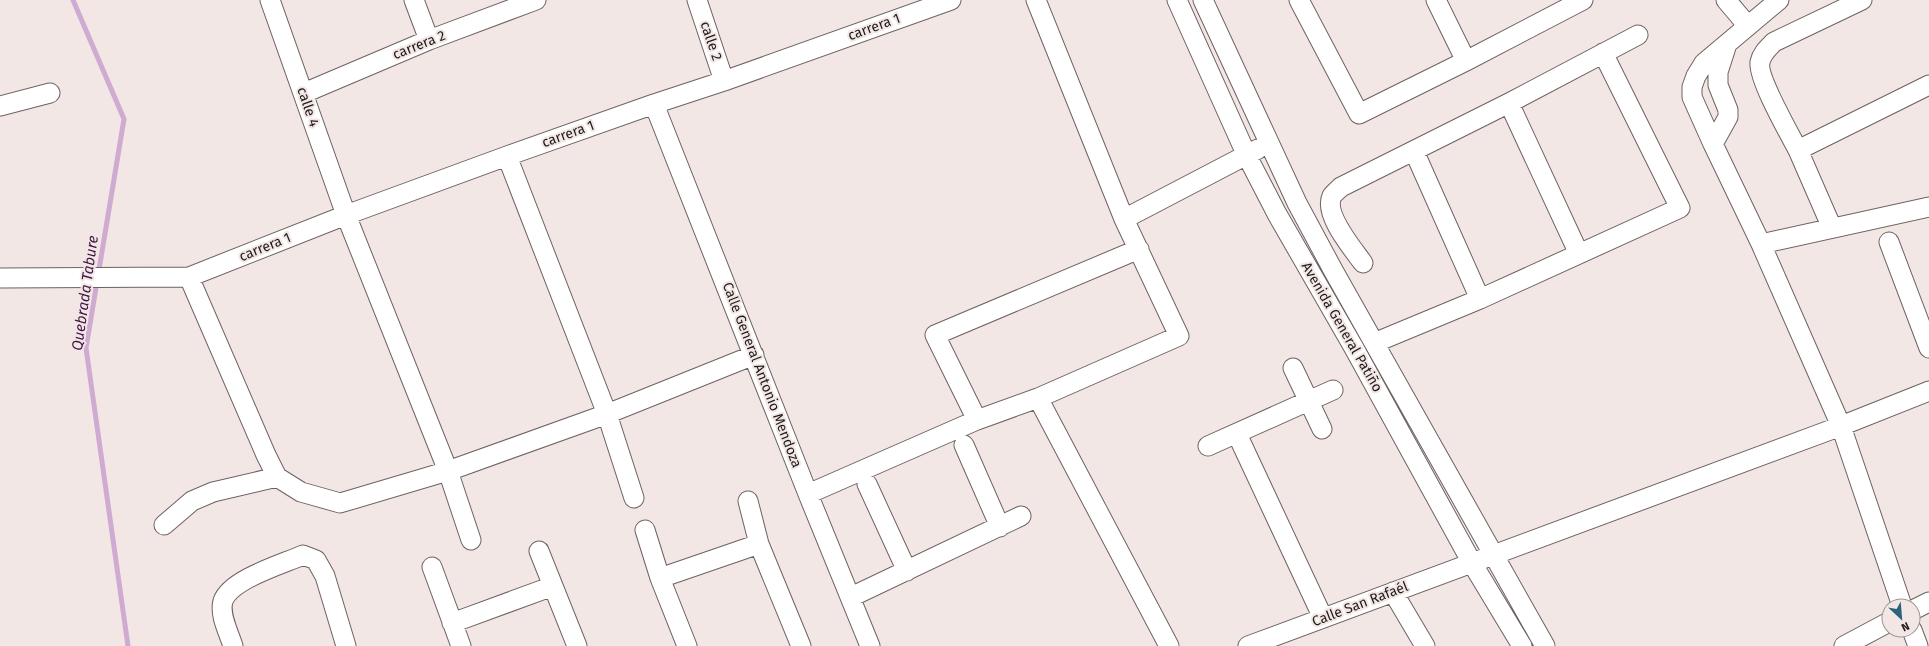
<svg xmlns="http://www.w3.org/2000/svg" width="1929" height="646" viewBox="0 0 1929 646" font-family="'Fira Sans',sans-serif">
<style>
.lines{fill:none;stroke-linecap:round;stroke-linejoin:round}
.stream{stroke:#cfaad1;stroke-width:5}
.minor-casing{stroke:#6d6261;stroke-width:21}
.minor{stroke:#fff;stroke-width:19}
.labels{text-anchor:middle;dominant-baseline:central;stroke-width:4;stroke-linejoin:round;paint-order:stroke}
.street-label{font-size:14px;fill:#1f1a1a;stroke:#f2e7e5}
.water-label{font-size:15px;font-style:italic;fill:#401344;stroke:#f2e7e5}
</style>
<rect width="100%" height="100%" fill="#f2e7e5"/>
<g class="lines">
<!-- stream -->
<path class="stream" d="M73,0l51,119 -38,229 42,298"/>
<defs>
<path id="minor" d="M270,0l76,215 102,256 23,69
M414,0l15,40
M697,0l27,81
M1177,0l70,156 30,58 77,134 118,215 50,83
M1203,0l94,203 36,67 212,376
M1299,0l60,114 107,-53 117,-61
M1436,0l30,61
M1726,0l22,26
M1779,0l-75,63 -8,13 -4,11v10l21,47 48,100 80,182 61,180
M1862,0l-88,42c-6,6 -12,11 -14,20 -3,15 29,71 38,88l131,-65
M304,93l125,-53 107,-40
M1509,103l70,151
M654,104l154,390 62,152
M0,106l50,-13
M1713,144l15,-27v-7l-10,-25v-13l9,-28
M1798,150l34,78
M1414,151l66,148
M507,156l100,258 27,84
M1124,219l134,-70
M1889,242l40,106
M1761,244l168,-37
M1363,263c-10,-14 -40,-49 -31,-67 2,-3 6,-6 9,-9l168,-84 129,-68
M189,277l77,178 11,22 24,15 39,11 108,-32 159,-57 147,-59
M0,278l189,-1 157,-62 161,-59 147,-52 70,-23 227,-81
M1374,343l106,-44 200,-91 -77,-155
M1293,368l29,61
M1038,398l131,248
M977,420l-42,-85 204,-86
M1237,434l86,184
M964,445l36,82
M1208,446l125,-56
M867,484l40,87
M808,494l169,-74 61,-22 141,-62 -55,-117 -88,-219
M748,501l11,43
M164,525l28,-24 21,-9 64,-15
M645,530l15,48 27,68
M539,551l38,95
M432,567l29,79
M660,578l99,-34 42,102
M1393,592l32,54
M851,597l170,-81
M1913,610l16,-8
M452,623l101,-37
M1912,630l6,16
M233,646c-4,-13 -14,-31 -10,-45 8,-22 60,-37 80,-46l13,5 9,16 21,70
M1248,646l593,-220 88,-35
M1844,646l45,-24"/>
</defs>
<!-- minor casing -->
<use href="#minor" class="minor-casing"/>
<!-- minor -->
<use href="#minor" class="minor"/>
</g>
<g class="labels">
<!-- street labels -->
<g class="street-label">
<text transform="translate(874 27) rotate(-20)">carrera 1</text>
<text transform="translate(711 41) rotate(71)">calle 2</text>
<text transform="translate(419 45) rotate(-22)">carrera 2</text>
<text transform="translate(308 107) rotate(71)">calle 4</text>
<text transform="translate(568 134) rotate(-20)">carrera 1</text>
<text transform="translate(265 247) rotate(-22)">carrera 1</text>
<text transform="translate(1342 327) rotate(60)">Avenida General Patiño</text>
<text transform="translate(762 375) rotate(69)">Calle General Antonio Mendoza</text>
<text transform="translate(1360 604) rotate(-21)">Calle San Rafaél</text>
</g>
<!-- water labels -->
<g class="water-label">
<text transform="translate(85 293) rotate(-82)">Quebrada Tabure</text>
</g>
</g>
<!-- north arrow -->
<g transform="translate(1901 618) rotate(154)"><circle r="19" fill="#f2e7e5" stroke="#9e9594"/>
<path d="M0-3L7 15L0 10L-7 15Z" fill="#2b627d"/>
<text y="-6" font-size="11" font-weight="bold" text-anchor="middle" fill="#1f1a1a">N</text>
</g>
</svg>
